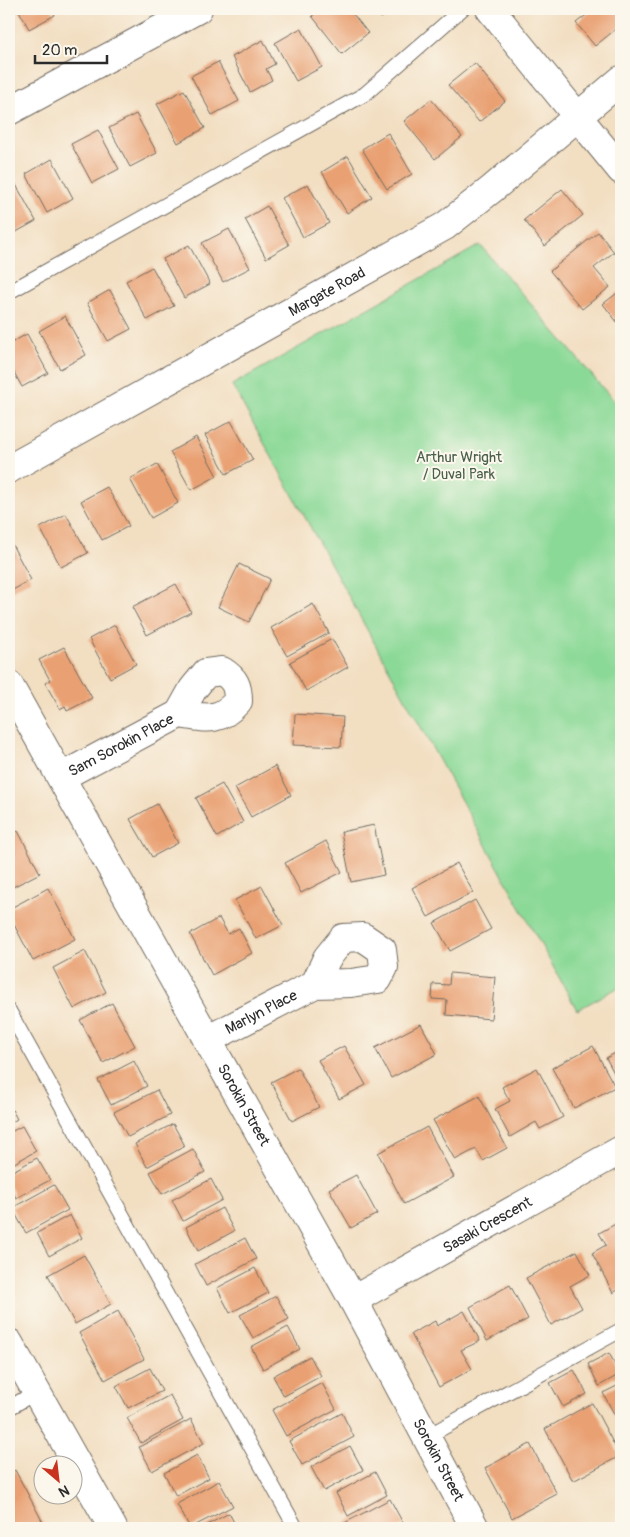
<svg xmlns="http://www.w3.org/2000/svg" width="630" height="1537" viewBox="0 0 630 1537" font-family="Pangolin,sans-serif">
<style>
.green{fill:#8bd997;stroke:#5b8261}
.building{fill:#e9a173}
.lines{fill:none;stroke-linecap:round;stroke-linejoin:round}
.lane-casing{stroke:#716a60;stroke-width:16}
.street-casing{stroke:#716a60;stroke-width:30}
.secondary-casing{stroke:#716a60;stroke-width:30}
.lane{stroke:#fff;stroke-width:14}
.street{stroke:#fff;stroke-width:28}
.secondary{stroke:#fff;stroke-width:28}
.labels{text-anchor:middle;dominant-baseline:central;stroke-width:4;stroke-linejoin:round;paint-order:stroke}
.street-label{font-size:15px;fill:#2b2b2b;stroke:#fbf7ec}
.park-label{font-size:15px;fill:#485f4b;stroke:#fbf7ec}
</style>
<rect width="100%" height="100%" fill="#fbf7ec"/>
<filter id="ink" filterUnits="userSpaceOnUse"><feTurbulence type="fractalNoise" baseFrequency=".02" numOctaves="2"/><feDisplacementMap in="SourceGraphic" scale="10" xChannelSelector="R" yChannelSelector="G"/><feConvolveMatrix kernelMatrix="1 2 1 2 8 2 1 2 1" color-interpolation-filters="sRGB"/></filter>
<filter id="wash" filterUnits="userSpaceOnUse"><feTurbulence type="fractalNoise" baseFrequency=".0096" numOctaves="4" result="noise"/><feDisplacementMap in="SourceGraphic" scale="20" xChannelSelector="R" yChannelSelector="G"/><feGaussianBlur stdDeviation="1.12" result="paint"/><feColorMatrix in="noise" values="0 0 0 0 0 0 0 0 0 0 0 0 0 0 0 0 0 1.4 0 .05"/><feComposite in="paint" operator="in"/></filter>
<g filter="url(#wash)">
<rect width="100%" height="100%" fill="#f2dec1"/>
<!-- green -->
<path class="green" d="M480,245l141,164v577l-44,24 -345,-625z"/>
<g id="blocks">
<!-- building -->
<path class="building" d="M18,9h34l3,6 -26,14z
M321,9h28l19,24 -26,21 -30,-38z
M374,9h19l-12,9z
M594,9h27v16l-26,21 -19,-23z
M301,28l21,39 -26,14 -21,-38z
M263,40l12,24 -9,5 6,11 -22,12 -18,-35z
M218,62l21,39 -27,14 -21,-39z
M475,63l30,38 -26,21 -31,-37z
M184,90l21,38 -27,15 -21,-39z
M431,99l31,38 -27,22 -31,-38z
M136,114l21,39 -27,14 -21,-39z
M98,130l21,39 -27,14 -21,-39z
M388,133l24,41 -25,15 -25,-40z
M348,156l24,41 -25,16 -25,-41z
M52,159l21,39 -26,15 -21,-39z
M15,183l21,38 -27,15v-50z
M308,184l21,39 -26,14 -21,-39z
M562,189l21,26 -38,31 -21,-26z
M267,206l22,39 -23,13 -21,-39z
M229,229l21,39 -27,14 -21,-39z
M598,232l16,20 -20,16 16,19 -28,22 -32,-38z
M189,245l21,39 -26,14 -21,-39z
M152,267l22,39 -27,14 -21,-39z
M110,290l21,39 -23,12 -21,-38z
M621,290v37l-18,-23z
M65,316l21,39 -26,14 -21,-38z
M27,334l21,39 -26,14 -13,-24v-19z
M231,421l22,39 -27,14 -21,-39z
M196,437l21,39 -26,14 -21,-38z
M157,464l21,39 -27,15 -21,-39z
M107,487l22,39 -27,14 -21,-39z
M66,514l22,39 -27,14 -21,-39z
M9,539l22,41 -22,12z
M239,564l31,15 -21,43 -31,-15z
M176,584l15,28 -44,23 -15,-28z
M313,604l16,29 -42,23 -16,-28z
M115,625l21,39 -26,14 -21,-39z
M332,639l16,28 -42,24 -16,-29z
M64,647l28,51 -25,13 -2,-5 -5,3 -15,-26 5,-3 -11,-20z
M295,714l48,3 -2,30 -48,-2z
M275,766l16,29 -40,22 -16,-29z
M222,784l21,38 -26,15 -21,-39z
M157,804l21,39 -26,14 -22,-38z
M374,825l10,50 -33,7 -10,-50z
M18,831l22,42 -31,16v-53z
M326,841l16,31 -41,21 -16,-30z
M457,863l16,29 -45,25 -16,-29z
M262,886l21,39 -27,14 -21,-39z
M48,888l27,51 -42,22 -24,-46v-6z
M475,900l16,29 -41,22 -16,-28z
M219,918l9,16 11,-6 13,25 -40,22 -22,-41z
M85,951l21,41 -32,17 -21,-41z
M450,973l45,4 -4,42 -45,-4 1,-15 -15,-1 1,-15 16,1z
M112,1003l23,43 -32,17 -23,-43z
M421,1024l16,30 -46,24 -16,-30z
M344,1046l22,39 -27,14 -21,-39z
M593,1046l22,41 -41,21 -22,-40z
M621,1050v33l-1,1 -14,-26z
M134,1061l13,25 -36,19 -13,-25z
M298,1068l21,39 -27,14 -21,-39z
M537,1068l26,49 -23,12 -4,-7 -26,15 -15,-28 15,-8 -8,-14z
M157,1090l13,25 -42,22 -14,-25z
M479,1096l28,52 -24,13 -7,-12 -21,11 -22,-40z
M9,1104l8,15 -8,5z
M173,1124l12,22 -38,21 -12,-23z
M22,1126l14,25 -27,15v-33z
M427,1127l27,50 -50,27 -26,-51z
M193,1149l12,23 -43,22 -12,-22z
M37,1158l13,22 -34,18 -7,-14v-11z
M356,1175l21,39 -26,14 -22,-39z
M211,1179l11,21 -39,21 -11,-21z
M54,1185l14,25 -42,23 -14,-25z
M222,1208l12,23 -36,20 -12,-24z
M70,1215l12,23 -33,18 -12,-23z
M621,1221v67l-8,5 -21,-40 14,-8 -7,-12z
M245,1238l11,21 -50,27 -11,-22z
M577,1251l13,24 -20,11 12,22 -31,17 -25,-47z
M84,1255l27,49 -36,20 -27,-49z
M255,1268l13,25 -38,20 -13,-25z
M510,1285l18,34 -41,22 -17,-34z
M276,1296l13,23 -36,19 -13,-23z
M118,1311l26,48 -39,21 -26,-47z
M464,1311l16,30 -19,9 11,19 -33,18 -28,-53 24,-13 2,5z
M288,1327l12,22 -37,20 -12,-22z
M609,1353l11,21 -21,12 -11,-22z
M310,1356l11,20 -37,20 -11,-20z
M150,1368l12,23 -34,17 -12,-22z
M574,1370l13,24 -24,13 -13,-24z
M322,1383l14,26 -50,27 -14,-26z
M621,1384v43l-18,-34z
M170,1395l13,25 -42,23 -14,-25z
M592,1403l28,53 -47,25 -28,-52z
M342,1413l12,24 -52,28 -13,-24z
M191,1419l13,24 -52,28 -13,-24z
M530,1444l27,50 -45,24 -27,-50z
M350,1446l13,24 -39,21 -13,-24z
M197,1455l12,23 -33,18 -12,-23z
M15,1470l31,58h-37v-54z
M375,1472l12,23 -39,21 -12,-23z
M219,1481l14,25 -43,22 -13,-24z
M390,1499l14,26 -6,3h-63z
M229,1513l8,15h-35z"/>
</g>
</g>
<g filter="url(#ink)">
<use href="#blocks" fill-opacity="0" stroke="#716a60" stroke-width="1"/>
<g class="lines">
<defs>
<path id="lane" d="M9,292l356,-198 97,-85
M9,1011l287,517
M9,1408l27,-16
M426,1437l195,-107"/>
<g id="street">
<path d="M490,9l131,161"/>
<path d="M9,111l189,-102"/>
<path id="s1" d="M9,469l436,-243 47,-37 129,-109"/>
<path id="s2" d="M9,685l344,615 122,228"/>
<path id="s3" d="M61,777l118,-63 14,-25 13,-16 16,-2c13,8 16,15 16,30 -19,22 -32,17 -59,13"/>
<path id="s4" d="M207,1040l108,-56 36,-1 27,-4 6,-12 -2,-17 -19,-13 -20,1 -16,20 -12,26"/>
<path id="s5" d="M353,1300l268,-150"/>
</g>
<path id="secondary" d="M9,1343l104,185"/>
</defs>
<!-- lane casing -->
<use href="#lane" class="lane-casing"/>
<!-- street casing -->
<use href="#street" class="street-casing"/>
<!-- secondary casing -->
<use href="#secondary" class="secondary-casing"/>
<!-- lane -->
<use href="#lane" class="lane"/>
<!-- street -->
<use href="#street" class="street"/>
<!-- secondary -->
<use href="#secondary" class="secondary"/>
</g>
</g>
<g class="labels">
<!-- street labels -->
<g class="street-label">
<text stroke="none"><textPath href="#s1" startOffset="364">Margate Road</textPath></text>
<text stroke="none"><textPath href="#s3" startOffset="68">Sam Sorokin Place</textPath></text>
<text stroke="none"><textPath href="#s4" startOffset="61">Marlyn Place</textPath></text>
<text stroke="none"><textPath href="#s2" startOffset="481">Sorokin Street</textPath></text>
<text stroke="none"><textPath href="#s5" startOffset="154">Sasaki Crescent</textPath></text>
<text stroke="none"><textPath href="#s2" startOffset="886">Sorokin Street</textPath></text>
</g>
<!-- park labels -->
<g class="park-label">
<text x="459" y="457">Arthur Wright<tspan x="459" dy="17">/ Duval Park</tspan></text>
</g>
</g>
<!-- margin -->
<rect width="630" height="1537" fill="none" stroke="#fbf7ec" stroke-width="30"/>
<!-- north arrow -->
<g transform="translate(58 1480) rotate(152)"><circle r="24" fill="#fbf7ec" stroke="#a8a59f"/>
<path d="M0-4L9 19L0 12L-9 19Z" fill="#c8321e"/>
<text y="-8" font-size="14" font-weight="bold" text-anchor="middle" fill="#2b2b2b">N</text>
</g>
<!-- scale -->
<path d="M35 55v8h72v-8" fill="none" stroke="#2b2b2b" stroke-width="2.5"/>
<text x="42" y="55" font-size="15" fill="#2b2b2b" stroke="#fbf7ec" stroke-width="4" paint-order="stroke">20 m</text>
</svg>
